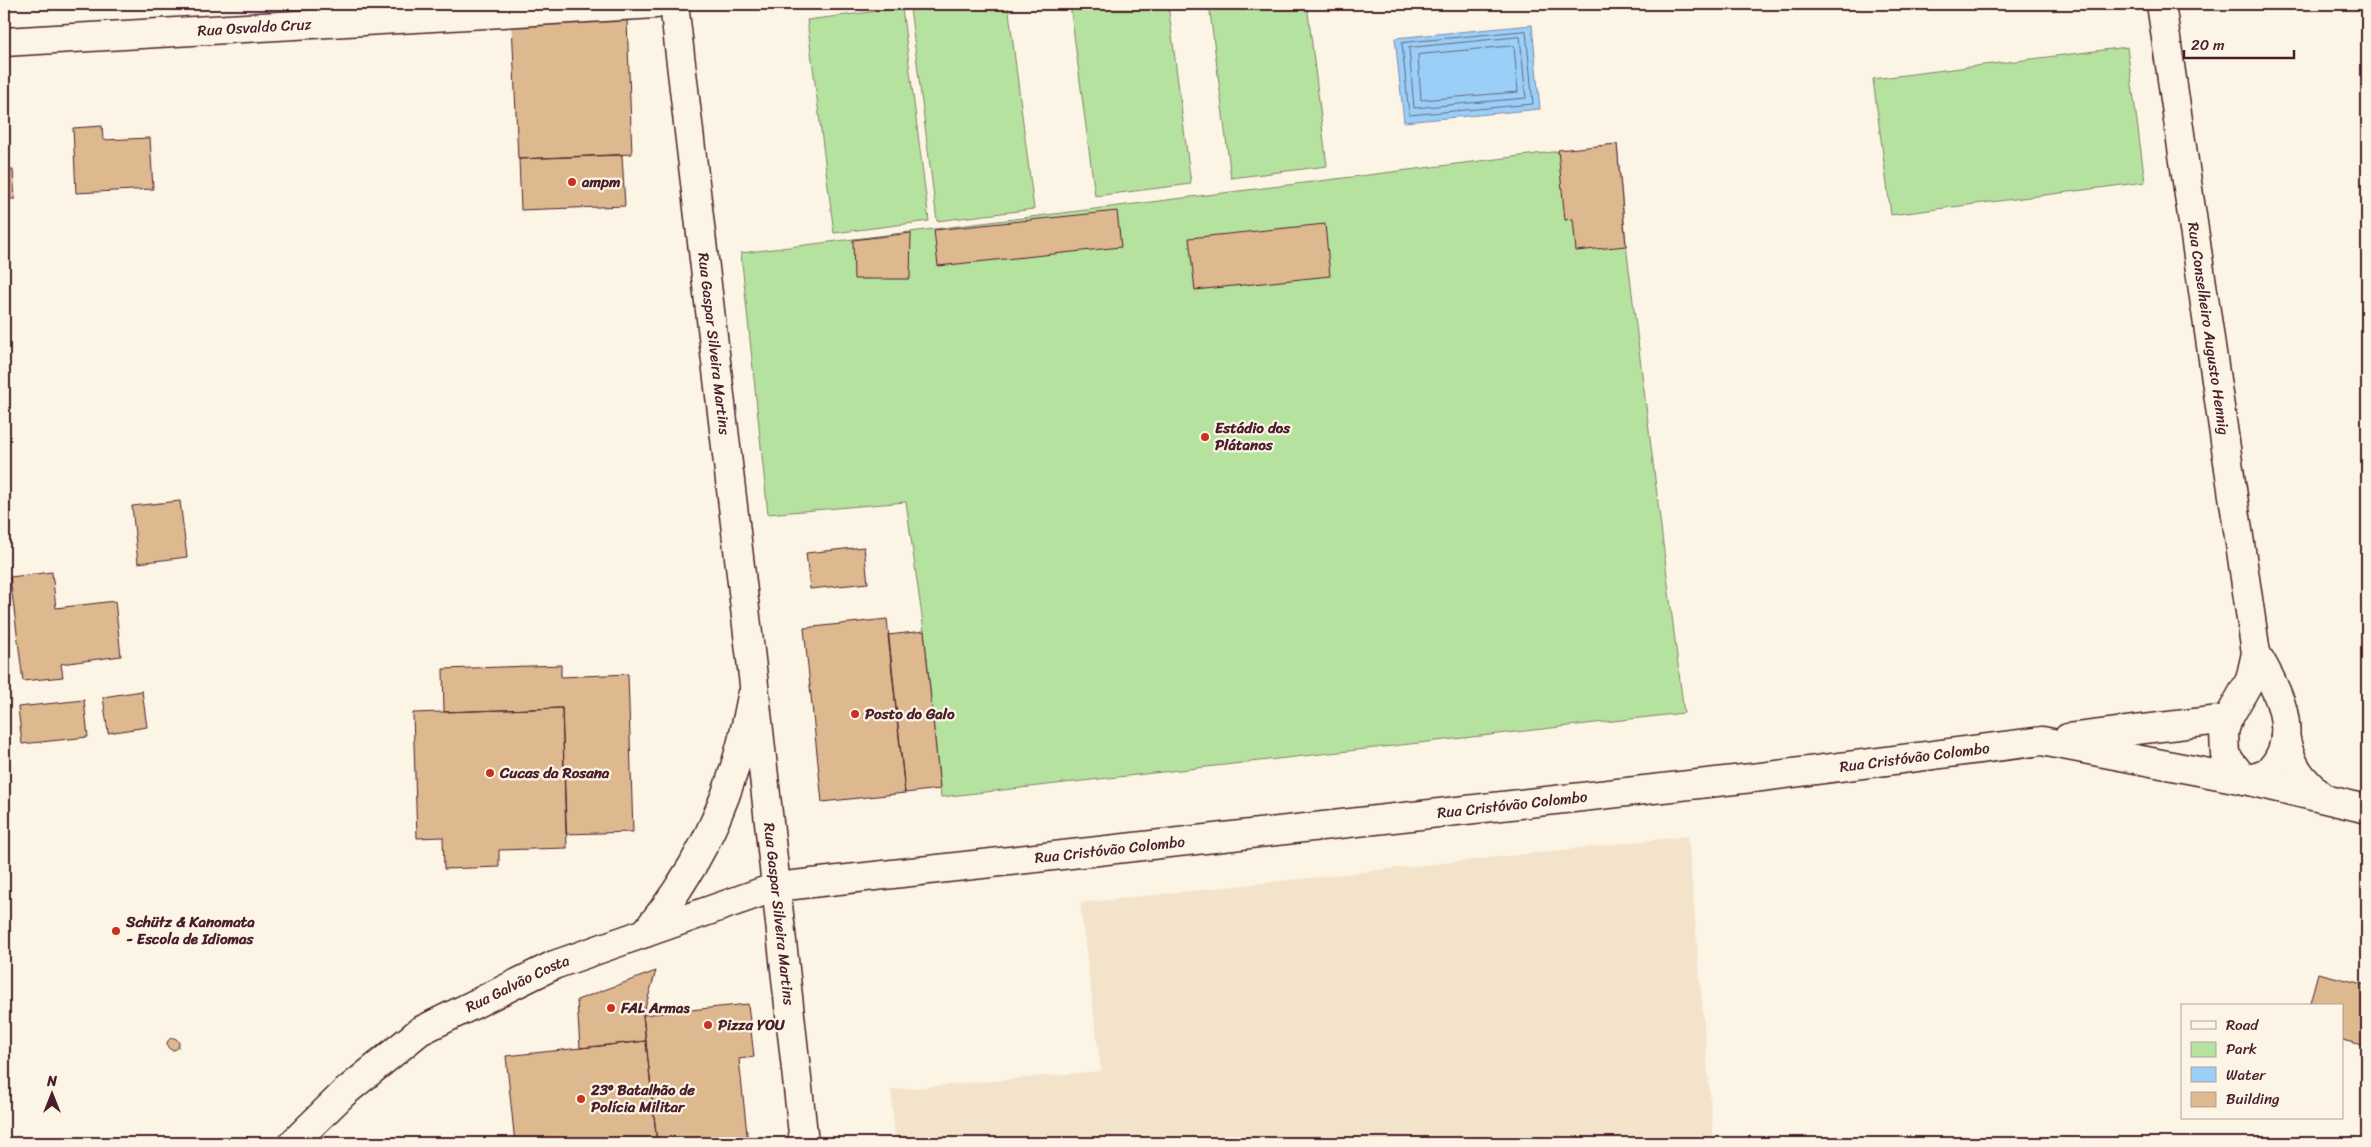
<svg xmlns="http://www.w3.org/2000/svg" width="2371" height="1147" viewBox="0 0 2371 1147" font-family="Sriracha,sans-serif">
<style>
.built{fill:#f3e3cb}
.green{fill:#b6e2a0;stroke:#808066}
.water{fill:#9ad0f8;stroke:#7a89a6}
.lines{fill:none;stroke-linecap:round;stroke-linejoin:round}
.shore{stroke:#6a667d;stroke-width:1}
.building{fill:#deb88f;stroke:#4a1f2b}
.minor-casing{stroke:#4a1f2b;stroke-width:31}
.major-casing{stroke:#4a1f2b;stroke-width:31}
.minor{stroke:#fcf5e5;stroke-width:28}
.major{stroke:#fcf5e5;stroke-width:28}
.poi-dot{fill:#c8321e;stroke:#fcf5e5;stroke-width:2}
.labels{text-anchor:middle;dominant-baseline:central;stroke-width:4.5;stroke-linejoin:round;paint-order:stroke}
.street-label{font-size:15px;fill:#4a1f2b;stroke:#fcf5e5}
.poi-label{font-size:15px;font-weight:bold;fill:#4a1f2b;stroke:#fcf5e5;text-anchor:start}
</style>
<rect width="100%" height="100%" fill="#fcf5e5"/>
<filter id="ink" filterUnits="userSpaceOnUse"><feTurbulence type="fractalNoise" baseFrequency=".02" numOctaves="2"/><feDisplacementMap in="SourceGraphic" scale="10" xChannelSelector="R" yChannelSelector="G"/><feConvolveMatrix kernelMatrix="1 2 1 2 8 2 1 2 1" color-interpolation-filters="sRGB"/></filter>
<g filter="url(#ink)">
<!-- built -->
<path class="built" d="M1688,836l26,307h-819l-4,-53 210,-19 -21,-168z"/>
<!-- green -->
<path class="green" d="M945,4h63l26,205 -97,12 -27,-213z
M1070,4h98l23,180 -96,12z
M1209,4h98l20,162 -96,12z
M902,8l27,213 -95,12 -27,-213z
M2127,47l18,135 -254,33 -18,-136z
M1617,144l10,109 57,460 -743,84 -17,-166 -18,-129 -138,12 -27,-261z"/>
<!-- water -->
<path class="water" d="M1532,25l8,84 -136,13 -9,-84z"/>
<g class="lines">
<!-- shore -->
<path class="shore" d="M1526,31l7,73 -124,11 -7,-72z
M1520,37l6,61 -112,10 -5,-60z
M1514,46l4,46 -97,8 -3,-45z"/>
</g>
<!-- building -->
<path class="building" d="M627,19l5,135 -114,5 -6,-136z
M102,126l1,14 47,-2 3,51 -77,4 -3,-65z
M1617,144l9,102 -50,5 -3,-32 -8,1 -7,-70z
M622,155l3,51 -104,4 -2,-51z
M4,170h9l2,29h-11z
M1117,211l4,36 -183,19 -4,-36z
M1325,224l5,52 -135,14 -6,-52z
M911,233l-1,46h-56l-1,-39z
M180,501l7,56 -49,6 -6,-57z
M864,547l4,36 -58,6 -4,-36z
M52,572l4,36 59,-7 6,55 -60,8 2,13 -40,4 -13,-104z
M887,619l18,174 -83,9 -18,-174z
M924,631l16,158 -35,4 -17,-158z
M561,665v12l67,-3 5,158 -67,2 -4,-126 -118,4 -1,-43z
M142,691l5,36 -39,6 -5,-36z
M84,700l4,37 -66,7 -4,-37z
M562,708l5,140 -68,2v17l-55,2 -1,-32 -26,1 -4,-125z
M656,971l-13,44 3,26 -66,7 -3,-48z
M2318,973l49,12v61l-25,-6v-34h-33z
M748,1004l6,53 -15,2 9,84h-91l-14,-128z
M167 1044a6 6 0 1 1 12 0a6 6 0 1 1-12 0Z
M646,1041l11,102h-142l-9,-87z"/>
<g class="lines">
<defs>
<g id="minor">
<path id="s1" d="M2161,4l95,649 -6,27 -22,39 -4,13 1,23 20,25"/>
<path id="s2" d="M4,42l652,-38"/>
<path d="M2285,735c6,31 15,43 39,63"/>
<path d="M2068,738l160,-19"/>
<path d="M2245,780c7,-2 20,-4 25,-10 33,-34 6,-84 -14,-117"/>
<path d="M645,933c12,-15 24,-30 34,-46 39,-58 60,-122 73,-191"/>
<path id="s3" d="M293,1143l51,-50 76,-62 134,-66 222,-78 985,-110 281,-36 203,39 122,29"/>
</g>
<g id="major">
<path id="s4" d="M674,4l80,681 50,458"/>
</g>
</defs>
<!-- minor casing -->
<use href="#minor" class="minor-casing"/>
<!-- major casing -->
<use href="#major" class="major-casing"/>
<!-- minor -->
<use href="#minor" class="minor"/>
<!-- major -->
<use href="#major" class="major"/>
</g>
</g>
<!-- markers -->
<g class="poi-dot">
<circle cx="572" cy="182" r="5"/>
<circle cx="1205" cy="437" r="5"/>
<circle cx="855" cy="714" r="5"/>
<circle cx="490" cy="773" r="5"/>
<circle cx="116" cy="931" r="5"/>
<circle cx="611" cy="1008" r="5"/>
<circle cx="708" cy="1025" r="5"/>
<circle cx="581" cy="1099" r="5"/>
</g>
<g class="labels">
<!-- street labels -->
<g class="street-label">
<text stroke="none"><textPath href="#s2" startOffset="251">Rua Osvaldo Cruz</textPath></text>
<text stroke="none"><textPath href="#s1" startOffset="328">Rua Conselheiro Augusto Hennig</textPath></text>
<text stroke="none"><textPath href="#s4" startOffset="342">Rua Gaspar Silveira Martins</textPath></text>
<text stroke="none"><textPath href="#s3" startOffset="1700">Rua Cristóvão Colombo</textPath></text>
<text stroke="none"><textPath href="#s3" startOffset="1295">Rua Cristóvão Colombo</textPath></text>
<text stroke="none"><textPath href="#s3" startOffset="890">Rua Cristóvão Colombo</textPath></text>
<text stroke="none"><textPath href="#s4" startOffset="916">Rua Gaspar Silveira Martins</textPath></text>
<text stroke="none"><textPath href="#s3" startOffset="278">Rua Galvão Costa</textPath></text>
</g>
<!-- poi labels -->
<g class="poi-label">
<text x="582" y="182">ampm</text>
<text x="1215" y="428">Estádio dos<tspan x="1215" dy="17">Plátanos</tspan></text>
<text x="865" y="714">Posto do Galo</text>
<text x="500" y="773">Cucas da Rosana</text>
<text x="126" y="922">Schütz &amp; Kanomata<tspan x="126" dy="17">- Escola de Idiomas</tspan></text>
<text x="621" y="1008">FAL Armas</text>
<text x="718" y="1025">Pizza YOU</text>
<text x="591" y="1090">23º Batalhão de<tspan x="591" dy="17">Polícia Militar</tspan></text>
</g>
</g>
<!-- margin -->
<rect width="2371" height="1147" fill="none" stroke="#fcf5e5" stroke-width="20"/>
<rect x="10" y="10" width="2351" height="1127" fill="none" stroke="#4a1f2b" stroke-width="2" filter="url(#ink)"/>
<!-- legend -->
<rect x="2181" y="1004" width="162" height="115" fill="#fcf5e5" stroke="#b59f9b"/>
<rect x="2191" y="1021" width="25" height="8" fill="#fcf5e5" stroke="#b59f9b"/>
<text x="2226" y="1030" font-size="15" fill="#4a1f2b">Road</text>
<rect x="2191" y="1042" width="25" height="15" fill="#b6e2a0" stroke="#b59f9b"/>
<text x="2226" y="1054" font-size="15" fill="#4a1f2b">Park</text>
<rect x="2191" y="1067" width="25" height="15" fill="#9ad0f8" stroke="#b59f9b"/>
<text x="2226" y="1080" font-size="15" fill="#4a1f2b">Water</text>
<rect x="2191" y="1092" width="25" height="15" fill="#deb88f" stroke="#b59f9b"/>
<text x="2226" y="1104" font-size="15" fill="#4a1f2b">Building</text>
<!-- north arrow -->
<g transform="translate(52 1094)" stroke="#fcf5e5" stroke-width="4" paint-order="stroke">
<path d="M0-4L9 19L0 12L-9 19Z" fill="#4a1f2b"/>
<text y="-8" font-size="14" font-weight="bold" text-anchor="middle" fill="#4a1f2b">N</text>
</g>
<!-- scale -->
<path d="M2184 50v8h110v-8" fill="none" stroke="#4a1f2b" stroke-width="2.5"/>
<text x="2191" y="50" font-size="15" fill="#4a1f2b" stroke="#fcf5e5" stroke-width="4" paint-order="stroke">20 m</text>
</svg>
